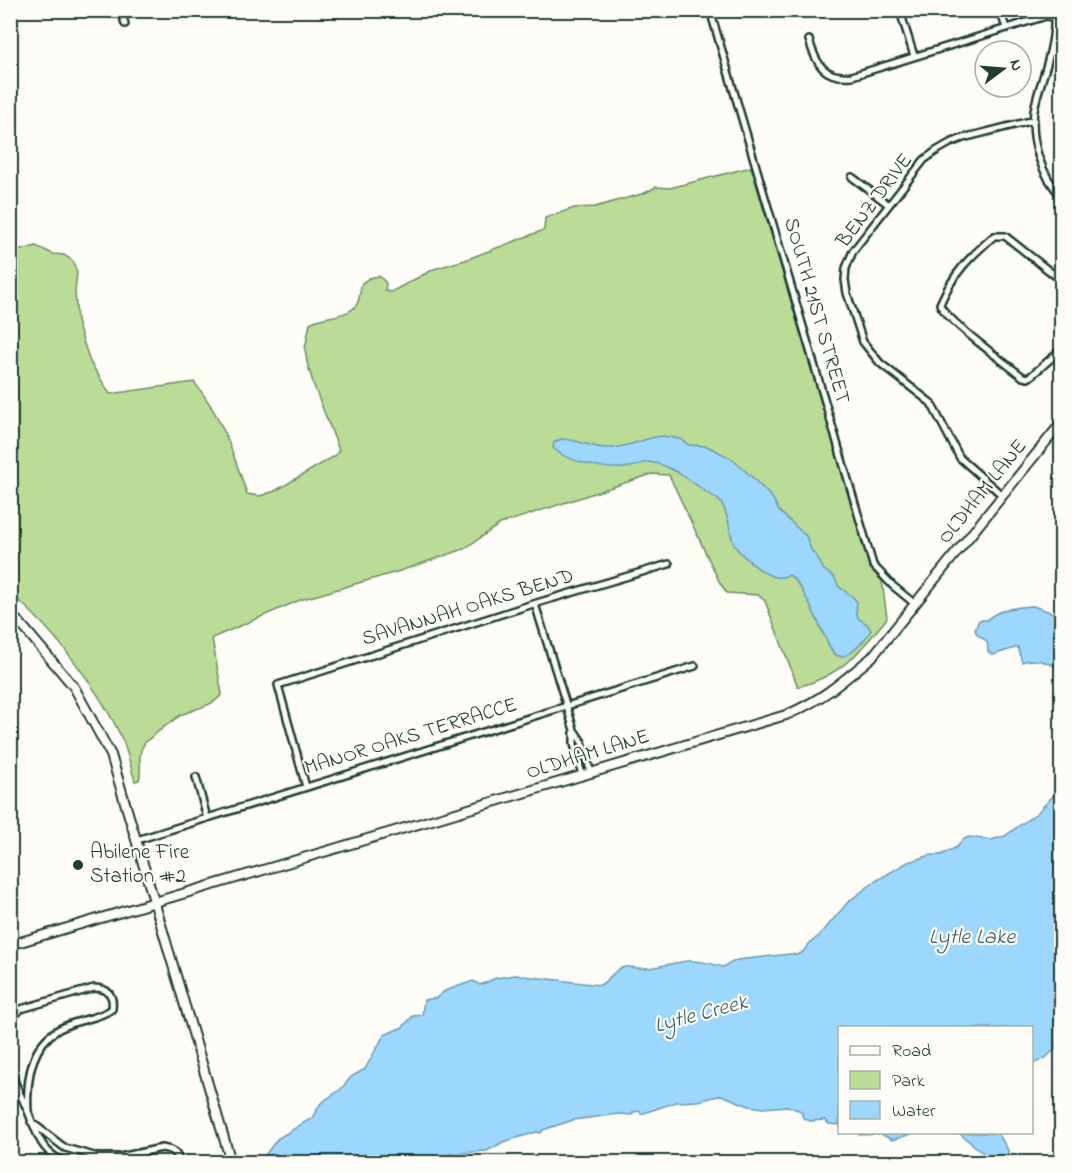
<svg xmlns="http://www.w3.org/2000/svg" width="1072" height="1173" viewBox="0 0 1072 1173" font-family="'Indie Flower',sans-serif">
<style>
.green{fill:#badc96;stroke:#6c8c65;stroke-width:1.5}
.water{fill:#9dd7fd;stroke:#6b99ad;stroke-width:1.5}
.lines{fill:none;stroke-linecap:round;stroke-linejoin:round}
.minor-casing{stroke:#1f3d34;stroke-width:10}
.secondary-casing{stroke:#1f3d34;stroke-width:12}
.minor{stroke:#fdfcf7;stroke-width:5}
.secondary{stroke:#fdfcf7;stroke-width:8}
.poi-dot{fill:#1f3d34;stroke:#fdfcf7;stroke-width:2}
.labels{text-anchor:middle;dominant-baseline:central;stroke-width:4.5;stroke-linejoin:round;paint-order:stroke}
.street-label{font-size:21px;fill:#1f3d34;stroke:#fdfcf7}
.poi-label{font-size:21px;fill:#1f3d34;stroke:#fdfcf7;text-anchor:start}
.water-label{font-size:22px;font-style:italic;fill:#385c5c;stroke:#fdfcf7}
</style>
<rect width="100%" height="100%" fill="#fdfcf7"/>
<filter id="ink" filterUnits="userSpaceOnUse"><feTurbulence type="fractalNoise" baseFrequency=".0167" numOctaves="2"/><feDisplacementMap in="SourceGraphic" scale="12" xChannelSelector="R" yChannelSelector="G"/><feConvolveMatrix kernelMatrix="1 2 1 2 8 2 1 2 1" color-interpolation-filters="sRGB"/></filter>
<g filter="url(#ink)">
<!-- green -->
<path class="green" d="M751,167l119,400 12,14 5,37c-27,34 -46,58 -89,69l-33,-86 -7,-6 -31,-2 -7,-10 -51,-108 -17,-1 -152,50 -36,25 -64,22 -100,29 -88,38 10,56c-9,13 -28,14 -41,21 -5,3 -35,25 -37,29 -8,11 -1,24 -5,36l-4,1c-4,-13 -7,-27 -12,-40 -22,-49 -70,-113 -112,-147l-1,-341 26,-7 17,8 11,1 9,6 4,12 -2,18 2,31 13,40 20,32 84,-12c28,34 39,71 53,112l13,2 15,-5 60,-35 4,-6 -25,-64 -7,-24 -2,-13 5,-26c13,-8 42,-5 48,-21 2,-6 2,-13 4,-19l7,-5 10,-2 7,7 -1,8 6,1 43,-23 31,-9 79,-30 1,-12 29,-10 21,-1 50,-14 11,-6 14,1z"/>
<!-- water -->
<path class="water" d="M663,436l17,3 9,6 18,1 12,6 13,7 22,20 19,20 6,12 27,25 6,16 4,3 8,15 10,7 5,10 13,9 5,6 -1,11 3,6 8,5 4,6c-4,8 -11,15 -18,21 -5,4 -11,7 -17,4 -9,-4 -28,-68 -47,-80 -5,2 -9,3 -14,2 -11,-2 -38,-24 -42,-35 -4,-12 -4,-28 -12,-39 -4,-5 -11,-8 -15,-11 -15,-11 -39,-29 -57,-30 -6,0 -12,4 -18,5 -21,4 -62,-4 -78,-19l1,-6 7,-3c16,0 30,9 46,9 20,1 37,-11 56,-12z
M1033,606l23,8 5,-2v58c-11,-7 -26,-13 -39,-8l-4,-15 -25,8 -5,-3c0,-15 -3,-10 -11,-18l-2,-4 4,-10h8c10,-11 31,-13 46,-14z
M1061,792v252l-17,15 -12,5v-36h-192l-1,97 -10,-1 -4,-4 -15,1 -7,-3 -2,-7 -14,-5 -24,2 -14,-2 -27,-11 -24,6 -22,1 -35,12 -1,-3 -7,1 -1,3 -13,-1 -46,6 -30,10 -2,3 -4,-1 -34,10 -16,9 -38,3 -8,8h-181l17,-23 35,-21 9,-15 20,-14 10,-12 14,-8 19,-34 19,-8 10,-11 9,-1 2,-15 12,-2 9,-7 28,-10 7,4 16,-7 19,-3 85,10c8,-4 16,-16 21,-17 6,-3 16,1 23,0 13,0 25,-4 37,-6 14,-3 28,1 42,5l14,-7 53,-6 7,1 6,-3 6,-8 11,-9 28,-33 26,-20 34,-20 23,-7h10l16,-8 5,-7 7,-3 22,3 14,-4 33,-24 16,-17z
M859,1133v-1l55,1 -22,7 -11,-6 -22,1z
M959,1133h39l10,17 2,12h-16z"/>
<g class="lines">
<defs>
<path id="minor" d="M121,10l4,14
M710,10l163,555 20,21 22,18
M1000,10l6,18
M1053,10c3,14 0,29 -3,42 -4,20 -13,39 -16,59 -4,30 7,64 28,86
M900,11l14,45
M809,40c7,24 15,39 43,36l194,-60 8,1
M852,177l37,28
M1062,281l-57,-45h-11c-25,22 -40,36 -54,68 3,14 68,61 83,73l5,1 3,-2 31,-27
M1003,496l-43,-38 -29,-55 -51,-40 -17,-21 -16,-49 -2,-13 1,-12 7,-17 71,-91 12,-9 14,-8 13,-5 71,-18
M535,604l39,126 8,12 9,31
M574,731v13l8,31
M196,777l11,41
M306,787l-28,-102 252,-80 139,-41
M137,840l558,-174
M10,1020l11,-11 73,-21c14,0 20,7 18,21 -12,9 -29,10 -44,16 -36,13 -42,52 -40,86
M10,1070c5,14 11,26 17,39 10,23 13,45 40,53
M31,1122l34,26 33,9h22l42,-9 9,2 5,4 4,8"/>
<path id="secondary" d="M10,615l10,8 54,64 37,68 120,407
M10,945l776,-230c36,-15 56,-33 86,-58l190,-235"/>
</defs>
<!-- minor casing -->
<use href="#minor" class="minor-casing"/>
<!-- secondary casing -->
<use href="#secondary" class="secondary-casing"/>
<!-- minor -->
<use href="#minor" class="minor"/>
<!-- secondary -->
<use href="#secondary" class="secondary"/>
</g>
</g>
<!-- markers -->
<circle class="poi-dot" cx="78" cy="865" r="6"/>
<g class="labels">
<!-- street labels -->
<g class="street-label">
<text transform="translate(875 201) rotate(-53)">BENZ DRIVE</text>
<text transform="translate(816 311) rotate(74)">SOUTH 21ST STREET</text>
<text transform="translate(983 492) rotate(-51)">OLDHAM LANE</text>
<text transform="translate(468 608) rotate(-17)">SAVANNAH OAKS BEND</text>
<text transform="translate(411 737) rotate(-17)">MANOR OAKS TERRACCE</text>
<text transform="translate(588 755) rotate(-17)">OLDHAM LANE</text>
</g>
<!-- poi labels -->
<g class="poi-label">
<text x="90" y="853">Abilene Fire<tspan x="90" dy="24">Station #2</tspan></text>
</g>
<!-- water labels -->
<g class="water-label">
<text x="972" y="938">Lytle Lake</text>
<text transform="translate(701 1015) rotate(-15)">Lytle Creek</text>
</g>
</g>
<!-- margin -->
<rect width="1072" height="1173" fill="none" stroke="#fdfcf7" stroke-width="36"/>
<rect x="18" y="18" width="1036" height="1137" fill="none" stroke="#1f3d34" stroke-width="2" filter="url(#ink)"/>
<!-- legend -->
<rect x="838" y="1026" width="195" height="108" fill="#fdfcf7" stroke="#a4b0a9" stroke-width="1.5"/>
<rect x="850" y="1046" width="30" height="9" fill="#fdfcf7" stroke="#a4b0a9" stroke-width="1.5"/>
<text x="892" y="1056" font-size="18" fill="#1f3d34">Road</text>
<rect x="850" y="1071" width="30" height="18" fill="#badc96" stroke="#a4b0a9" stroke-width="1.5"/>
<text x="892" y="1086" font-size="18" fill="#1f3d34">Park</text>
<rect x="850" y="1101" width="30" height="18" fill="#9dd7fd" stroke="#a4b0a9" stroke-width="1.5"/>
<text x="892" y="1116" font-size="18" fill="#1f3d34">Water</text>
<!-- north arrow -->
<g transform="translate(1003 69) rotate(74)"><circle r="28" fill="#fdfcf7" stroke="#a4b0a9" stroke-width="1.5"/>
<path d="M0-4.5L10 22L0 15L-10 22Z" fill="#1f3d34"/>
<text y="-9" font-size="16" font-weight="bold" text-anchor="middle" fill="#1f3d34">N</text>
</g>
</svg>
